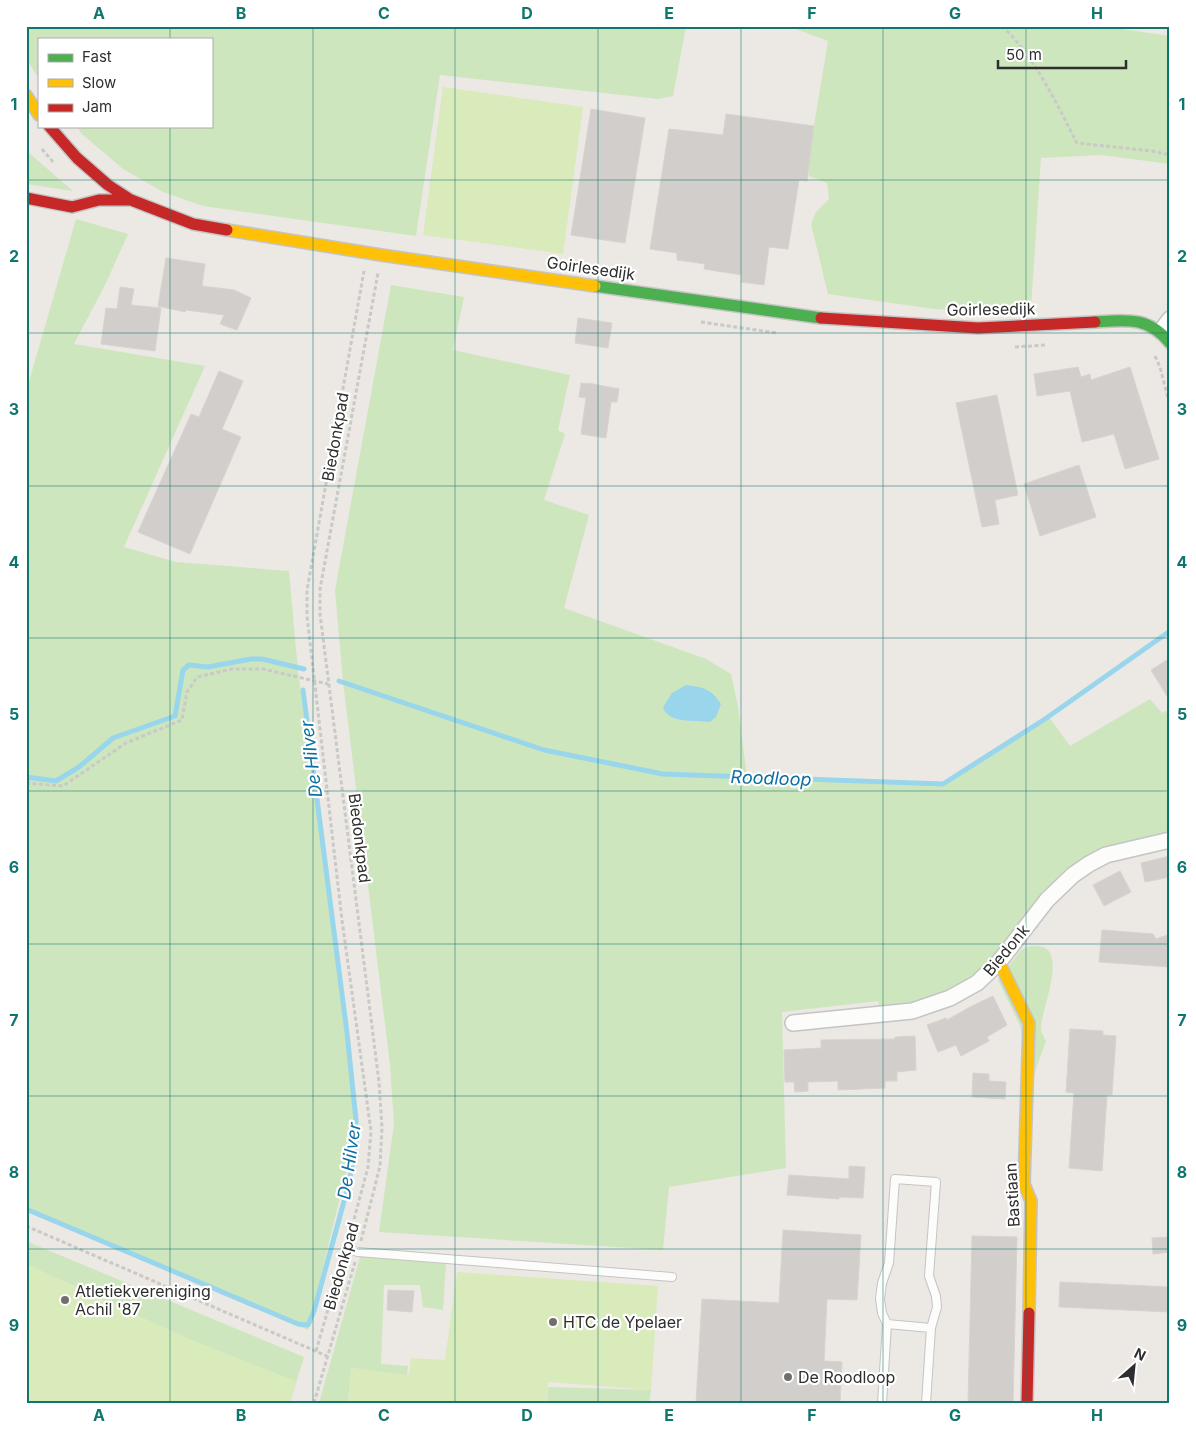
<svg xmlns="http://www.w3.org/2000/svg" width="1196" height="1429" viewBox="0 0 1196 1429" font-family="Inter,sans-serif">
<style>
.green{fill:#cee6be}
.pitch{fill:#d9eabb}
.water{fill:#99d6ec}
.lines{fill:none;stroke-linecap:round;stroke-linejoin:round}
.stream{stroke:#99d6ec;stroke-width:5}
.building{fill:#d1cecb;stroke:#d7d4d0}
.lane-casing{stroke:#c5c4c5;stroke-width:10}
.street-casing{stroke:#c5c4c5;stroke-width:18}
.fast-casing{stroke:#c5c4c5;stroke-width:14}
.slow-casing{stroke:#c5c4c5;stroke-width:14}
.jam-casing{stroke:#c5c4c5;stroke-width:14}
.path{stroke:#c9c9c8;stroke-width:3;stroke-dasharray:4 2.5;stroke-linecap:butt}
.lane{stroke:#fcfcfb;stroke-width:8}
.street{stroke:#fcfcfb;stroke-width:15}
.fast{stroke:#4caf50;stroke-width:11}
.slow{stroke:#ffc107;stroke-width:11}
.jam{stroke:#c62828;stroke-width:11}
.grid{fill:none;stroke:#0f766e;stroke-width:1;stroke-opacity:0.55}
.poi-dot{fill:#706f6e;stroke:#fff;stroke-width:2}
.labels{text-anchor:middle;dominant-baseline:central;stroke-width:4.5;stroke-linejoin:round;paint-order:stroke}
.street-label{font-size:16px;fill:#2e2e2e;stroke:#fff}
.poi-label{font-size:16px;fill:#2e2e2e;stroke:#fff;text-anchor:start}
.water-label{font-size:18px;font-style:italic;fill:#0d6fa3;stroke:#fff}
.neatline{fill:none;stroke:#0f766e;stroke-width:2}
.grid-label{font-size:16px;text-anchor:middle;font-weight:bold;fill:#0f766e}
</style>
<rect width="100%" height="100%" fill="#ece8e4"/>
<!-- green -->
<path class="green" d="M26,26h660l-13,70 -15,3 -218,-24 -24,161 -213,-30 -40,-14 -40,-23 -41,-35 -6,-8h135v-87h-172v40l-13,-21z
M788,26h334v3l48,7v128l-69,-9 -60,3 -10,149 -47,5 -50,-3 -106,-15 -17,-70 5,-12 13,-13 -2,-16 -18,-7 -1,-15 20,-120z
M26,148l3,5 44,38 -47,-7z
M76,219l52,15 -22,49 -32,61 131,22 -81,181 52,15 113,9 9,100 58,434 -1,30 -47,195 -282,-119v-819z
M391,285l73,12 -11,53 117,25 -12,55 7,4 -21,66 45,15 -25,93 142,51 25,15 7,32 9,71 196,8 106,-68 21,29 80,-47 12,14 8,-4v122l-66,17 -28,18 -33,25 -20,29 -33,41 -32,25 -36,16 -45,9 2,-10 -97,11 4,156 -117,19 -6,63 -284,-18 15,-108 -4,-59 -47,-383 -8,-92z
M1031,946c4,0 9,0 12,1 24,9 -4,67 -2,83 1,3 3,8 5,11l-13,36 -13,-51 -22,-46 23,-30z
M26,1241l278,116 -14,46 -108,-67 -156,-72z
M360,1257l86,5 -3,48 -20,-3 -3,-22h-36l-3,79 27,2 -1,10 -56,-8 -3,35h-29z
M548,1387l103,3 -2,13h-102z"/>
<!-- pitch -->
<path class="pitch" d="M443,87l140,20 -20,147 -140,-19z
M26,1264l156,72 114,45 -6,22h-264z
M457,1272l201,14 -7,104 -103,-8 -2,21h-198l3,-35 58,7 2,-17 34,2z"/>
<!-- water -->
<path class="water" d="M686,685c18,2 25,4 35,19l-5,13 -6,5c-15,-2 -42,2 -47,-15l9,-14z"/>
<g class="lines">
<!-- stream -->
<path class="stream" d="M339,681l205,69 119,24 280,10 102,-65 125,-88
M26,777l30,4 23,-14 34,-29 62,-22 8,-46 6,-5 19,2 43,-8h11l42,10
M26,1209l272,115 10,1 6,-14 35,-128 7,-41v-22l-9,-87 -44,-343"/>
</g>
<!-- building -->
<path class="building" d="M591,109l54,9 -20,125 -54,-8z
M726,114l88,12 -7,55 -8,-1 -11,69 -19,-2 -5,38 -23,-3 1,-7 -38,-6 1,-5 -28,-4v-7l-27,-4 19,-120 54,6z
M166,258l39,6 -3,22 32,4 17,8 -14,32 -17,-6 4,-9 -38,-5 -1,2 -27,-6z
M120,287l14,2 -3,16 30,3 -6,43 -54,-7 5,-36 11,1z
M578,318l34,5 -4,25 -33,-5z
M1078,367l3,10 9,-3 1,6 39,-13 29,92 -34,10 -11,-35 -32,8 -12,-51 -33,5 -3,-22z
M219,371l24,10 -21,48 19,8 -51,117 -52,-22 53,-118 8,3z
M581,383l7,1v-1l31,6 -2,13h-6l-5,36 -25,-4 5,-36 -7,-1z
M997,395l21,100 -23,5 4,24 -17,3 -26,-124z
M1079,465l17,52 -56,19 -16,-52z
M1170,658v43l-19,-31z
M1170,856v21l-25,5 -4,-19z
M1120,871l11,21 -27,14 -11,-21z
M1102,930l51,4 3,5 14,-5v33l-71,-5z
M993,996l14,29 -20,12 2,4 -28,15 -5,-11 -18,7 -11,-27 19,-7 1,2 23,-13z
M1070,1029l33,2v4l13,1 -4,59h-5l-5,76 -33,-3 5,-75 -8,-1z
M915,1036l1,34 -19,2v9h-12v7l-47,2v-9l-30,1v9l-13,1 -1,-10h-9l-1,-32 37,-2v-8l74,-1v-2z
M973,1073l16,1v7l17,1 -1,17 -33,-2z
M849,1166l16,1 -2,31 -24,-1v2l-52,-4 2,-20 60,4z
M783,1230l78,5 -4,65 -30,-1 -3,62 18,1 -2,41h-144l6,-104 77,4z
M972,1236l45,1 -4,166h-45z
M1170,1237v15l-17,2 -1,-16z
M1060,1282l110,5v25l-111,-5z
M388,1290l26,1 -2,21 -25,-2z"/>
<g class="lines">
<defs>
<path id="lane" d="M346,1249l12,3 314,25
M887,1324l-5,-11 -2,-14 2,-16 7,-20 6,-84 41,3 -7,94 7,20 1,11 -6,21
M882,1403l5,-79 44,4 -5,75"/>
<path id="street" d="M1161,331l9,-12
M793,1023l119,-12 38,-13 27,-15 22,-21 48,-62 26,-25 16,-11 17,-9 64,-15"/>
<path id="fast" d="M595,286l226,32
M1095,322c31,-2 53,-6 75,21"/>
<path id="slow" d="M26,95l13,20
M227,230l154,25 214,31
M999,962l30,61 -5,161 7,17 -2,112"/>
<path id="jam" d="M49,126l28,32 31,27 23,15 62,24 34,6
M26,198l46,9 27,-7h32
M821,318l157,10 117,-6
M1027,1403l2,-90"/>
</defs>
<!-- lane casing -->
<use href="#lane" class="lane-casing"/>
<!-- street casing -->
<use href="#street" class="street-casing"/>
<!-- fast casing -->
<use href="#fast" class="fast-casing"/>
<!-- slow casing -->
<use href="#slow" class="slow-casing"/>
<!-- jam casing -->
<use href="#jam" class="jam-casing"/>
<!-- path -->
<path class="path" d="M1002,26c34,32 54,77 75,117l75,8 18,4
M42,149l12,14
M701,322l76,11
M1015,347l31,-2
M1155,356l5,11 10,39
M26,783l37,3 63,-43 56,-23 5,-28 10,-15 35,-8h31l65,15
M26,1226l301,130
M349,1238l19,-71 3,-36 -29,-211 -35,-304v-26l57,-319
M361,1241l19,-75 2,-38 -3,-46 -59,-468v-25l58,-316
M316,1351l27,-93
M314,1403l41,-141"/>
<!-- lane -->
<use href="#lane" class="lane"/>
<!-- street -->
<use href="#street" class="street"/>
<!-- fast -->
<use href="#fast" class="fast"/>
<!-- slow -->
<use href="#slow" class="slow"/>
<!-- jam -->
<use href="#jam" class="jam"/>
</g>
<!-- grid -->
<path class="grid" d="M170,26v13M313,26v1377M455,26v1377M598,26v1377M741,26v1377M883,26v1377M1026,26v1377M170,126v1277M26,180h1144M26,333h1144M26,486h1144M26,638h1144M26,791h1144M26,944h1144M26,1096h1144M26,1249h1144"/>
<!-- markers -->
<g class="poi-dot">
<circle cx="65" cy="1300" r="5"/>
<circle cx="553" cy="1322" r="5"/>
<circle cx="788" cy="1377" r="5"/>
</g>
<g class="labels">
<!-- street labels -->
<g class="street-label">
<text transform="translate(591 268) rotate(8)">Goirlesedijk</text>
<text transform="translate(991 309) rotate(-1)">Goirlesedijk</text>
<text transform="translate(335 437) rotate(-80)">Biedonkpad</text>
<text transform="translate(360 838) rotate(83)">Biedonkpad</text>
<text transform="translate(1006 950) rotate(-50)">Biedonk</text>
<text transform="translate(1012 1195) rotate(-93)">Bastiaan</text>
<text transform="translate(341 1266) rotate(-74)">Biedonkpad</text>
</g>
<!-- poi labels -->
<g class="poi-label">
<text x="75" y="1291">Atletiekvereniging<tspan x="75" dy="18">Achil '87</tspan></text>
<text x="563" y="1322">HTC de Ypelaer</text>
<text x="798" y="1377">De Roodloop</text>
</g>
<!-- water labels -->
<g class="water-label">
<text transform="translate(311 759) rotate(-97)">De Hilver</text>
<text transform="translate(771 778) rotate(2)">Roodloop</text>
<text transform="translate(349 1161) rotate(-82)">De Hilver</text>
</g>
</g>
<!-- border -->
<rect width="1196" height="1429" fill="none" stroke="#ffffff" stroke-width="55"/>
<!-- legend -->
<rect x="38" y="38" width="175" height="90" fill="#ffffff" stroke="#ababab"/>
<rect x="48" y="54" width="25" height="8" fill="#4caf50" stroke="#ababab"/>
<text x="82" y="62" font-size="15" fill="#2e2e2e">Fast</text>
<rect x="48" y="79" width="25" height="8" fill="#ffc107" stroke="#ababab"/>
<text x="82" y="88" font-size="15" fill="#2e2e2e">Slow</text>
<rect x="48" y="104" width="25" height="8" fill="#c62828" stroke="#ababab"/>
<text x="82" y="112" font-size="15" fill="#2e2e2e">Jam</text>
<!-- north arrow -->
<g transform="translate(1134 1366) rotate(27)" stroke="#ffffff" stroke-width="4" paint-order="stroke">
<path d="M0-4L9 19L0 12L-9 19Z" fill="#2e2e2e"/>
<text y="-8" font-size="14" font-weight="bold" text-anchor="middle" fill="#2e2e2e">N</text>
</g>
<!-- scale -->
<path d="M998 60v8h128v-8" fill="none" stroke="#2e2e2e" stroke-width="2.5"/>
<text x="1006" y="60" font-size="15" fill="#2e2e2e" stroke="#ffffff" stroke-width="4" paint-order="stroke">50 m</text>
<rect x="28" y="28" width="1140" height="1374" class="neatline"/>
<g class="grid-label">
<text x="99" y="19">A</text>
<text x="241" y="19">B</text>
<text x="384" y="19">C</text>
<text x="527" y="19">D</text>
<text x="669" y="19">E</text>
<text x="812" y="19">F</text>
<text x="955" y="19">G</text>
<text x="1097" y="19">H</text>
<text x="14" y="110">1</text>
<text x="1182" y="110">1</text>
<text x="14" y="262">2</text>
<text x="1182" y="262">2</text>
<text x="14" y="415">3</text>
<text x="1182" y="415">3</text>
<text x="14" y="568">4</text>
<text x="1182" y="568">4</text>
<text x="14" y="720">5</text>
<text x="1182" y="720">5</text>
<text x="14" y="873">6</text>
<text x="1182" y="873">6</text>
<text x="14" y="1026">7</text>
<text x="1182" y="1026">7</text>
<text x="14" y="1178">8</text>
<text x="1182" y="1178">8</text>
<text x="14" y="1331">9</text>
<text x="1182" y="1331">9</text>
<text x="99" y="1421">A</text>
<text x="241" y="1421">B</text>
<text x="384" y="1421">C</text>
<text x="527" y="1421">D</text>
<text x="669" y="1421">E</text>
<text x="812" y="1421">F</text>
<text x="955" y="1421">G</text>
<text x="1097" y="1421">H</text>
</g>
</svg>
